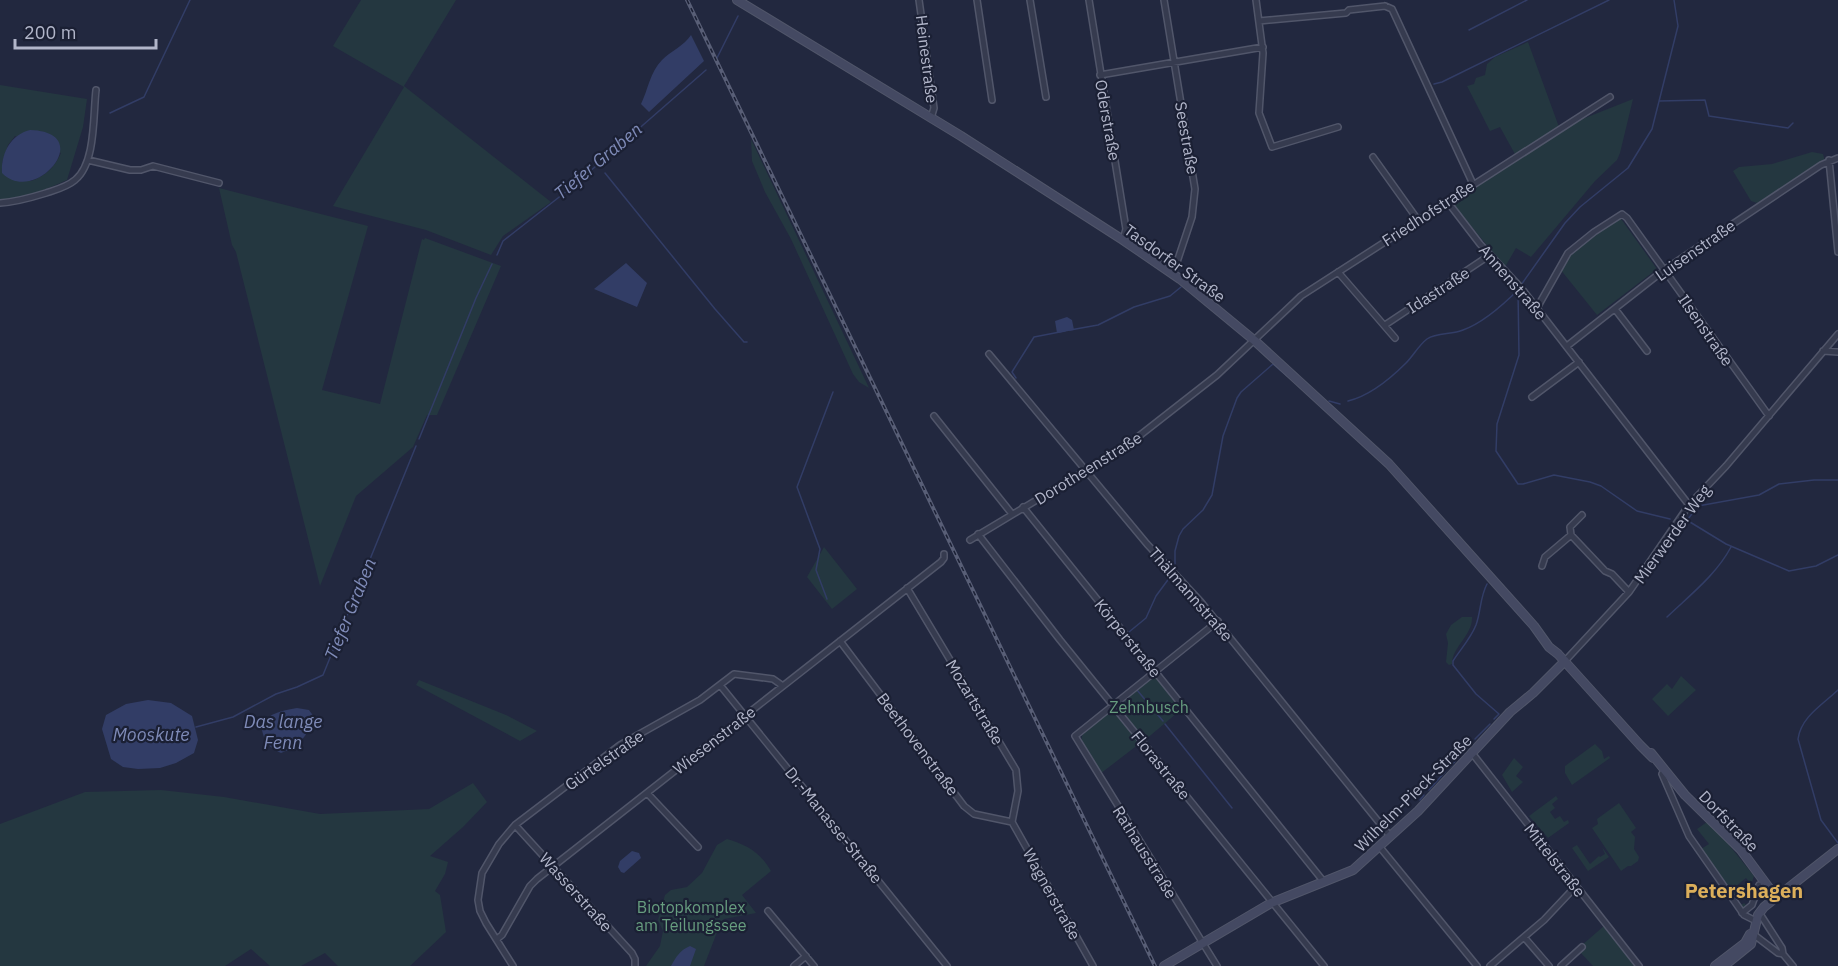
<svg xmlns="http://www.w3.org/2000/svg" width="1838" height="966" viewBox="0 0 1838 966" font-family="'IBM Plex Sans',sans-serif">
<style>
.green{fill:#243740;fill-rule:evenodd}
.water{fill:#323d66}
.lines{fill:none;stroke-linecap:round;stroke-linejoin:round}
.stream{stroke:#323d66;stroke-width:1.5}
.street-casing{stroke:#51566a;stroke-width:8}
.secondary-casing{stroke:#51566a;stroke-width:10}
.street{stroke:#363b4f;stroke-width:5}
.secondary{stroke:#444962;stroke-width:8}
.rail-casing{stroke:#585e76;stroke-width:4}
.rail{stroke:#1b2034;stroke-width:1.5;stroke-dasharray:4.5;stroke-linecap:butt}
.labels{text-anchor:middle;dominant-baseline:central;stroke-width:4.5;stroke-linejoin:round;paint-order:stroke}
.street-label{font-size:16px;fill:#b2b6ca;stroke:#1b2034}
.park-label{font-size:16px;fill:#679d7f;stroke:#1b2034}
.water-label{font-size:18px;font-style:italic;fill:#7f8bb8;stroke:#1b2034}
.quarter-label{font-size:20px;font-weight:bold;fill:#dcaf5b;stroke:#1b2034}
</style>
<rect width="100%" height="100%" fill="#22283f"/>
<!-- green -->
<path class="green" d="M361,0h95l-52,86 147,116 -48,34 -12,19 -65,-25 -93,-24 71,-119 -71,-41z
M1528,42l31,85 -43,29 -16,-29 -10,4 -23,-45 7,-2 2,-6 9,-3 2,-11 8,-7z
M0,85l87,14 -4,28 -16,53c-23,10 -42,19 -67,20zM15,136l46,17c-6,14 -16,23 -30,28l-29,-18 6,-18z
M1633,99l-13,54 -3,7 -22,21 -64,76 -15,-9 -11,19 -53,-64 128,-83z
M751,139l118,249 -10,-6 -6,-8 -62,-135 -26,-47 -13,-31z
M1812,152l11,2 2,7 -68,42 -6,-2 -18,-30 6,-4 33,-3z
M219,188l149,38 -46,164 58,14 42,-165 2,1 1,-2 76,28 -64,149h-10l-14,32 -57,49 -36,90 -84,-334 -4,-7z
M1619,216l38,53 -60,46 -37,-46 15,-20z
M824,547l33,42 -25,20 -25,-32z
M1462,617h10c1,18 -20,30 -20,47l-3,1 -3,-3 2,-19 -2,-9 5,-9z
M1154,673l29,35 -38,32 -30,-35z
M1681,676l15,14 -28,26 -16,-17 15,-15 5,5z
M419,680l87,35 31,16 -17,10 -104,-56z
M1111,708l28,36 -39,30c-25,-39 -27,-37 11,-66z
M1595,744l7,7 2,8 5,-3 1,2 -38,27 -7,-12v-7z
M1514,758l9,9 -7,9 7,6 -11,10 -10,-17z
M473,783l14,19 -24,25 -33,29 18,6 -3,12 -10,17 5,4 6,37 -36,34h-72l-13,-13 -24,13h-31l-19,-17 -26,17h-225v-142l85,-32 76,-2 63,7 96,17 109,-5z
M1556,796l2,3 -6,5 3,4 -5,4 5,7 5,-3 4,6 4,-2 1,3 -21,15 -19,-22z
M1619,803l17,25 -5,4 4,5 -1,12 5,8 -1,4 -7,5h-3l-7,5 -29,-43 6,-4 -1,-5z
M1707,822l14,13 33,41 -4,12 -4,-1 4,-4 -4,-5 -10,8 5,5 3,-2 2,1 -5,7 -5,-4 -3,4 8,8 3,-2 3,3 -2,4 -5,-2 -39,-59 8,-5 -12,-15z
M727,839c20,6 33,13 44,32l-29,24 14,18 -32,6 -3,3 -17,44h-58l14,-20 3,-15 -5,-11 7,-25 6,-5 16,-3 15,-14 15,-28z
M1577,845l13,19 9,-8 1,1 5,-3 -3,-7 7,10 -21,14 -16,-23z
M1604,926l32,40h-43l-13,-14 2,-7z"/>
<!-- water -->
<path class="water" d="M691,35l13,26 -55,51 -8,-8c7,-14 9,-32 21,-44 9,-9 22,-14 29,-25z
M30,130c68,2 5,77 -28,43 -1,-19 8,-38 28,-43z
M626,263l21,20 -10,24 -43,-18z
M1067,317l5,3 2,10 -17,3 -2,-12z
M148,700l23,3 21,13 6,24 -4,13 -18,10 -16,5 -22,1 -15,-2 -12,-8 -9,-30 4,-14 20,-11z
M297,708l12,2 5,7c-5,18 -16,30 -33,36 -14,-6 -18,-14 -20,-29 10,-12 21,-13 36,-16z
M632,851l7,2 2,5 -17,15 -3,-1 -3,-5 2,-6z
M690,946l6,3 -6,17h-19c5,-9 9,-16 19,-20z"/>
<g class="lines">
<!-- stream -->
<path class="stream" d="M1469,30l58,-30
M717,58l21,-42
M1434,84l8,-2 167,-82
M1659,101l46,-1 4,16 79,12 5,-5
M110,113l34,-16 46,-97
M605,173l110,136 29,33h3
M497,255l6,-14 69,-54 134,-117
M1521,285l44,-62 15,-16 48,-39 24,-39 26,-103 -4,-26
M1518,290l1,65 -22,69 -1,27 22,33h5l31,-9 36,7 11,4 36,25 33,8
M1070,330l28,-5 36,-18 36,-11 11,-9
M1016,378l-4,-6 22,-35 31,-6
M1329,401l11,3
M1348,401c21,-5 43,-23 58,-38 7,-7 13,-18 21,-24 10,-7 25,-4 36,-9 20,-7 41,-26 56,-41
M419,439l57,-141 16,-34
M1685,519l41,25 63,27 27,-5 22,-11
M1688,519l10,-13 61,-11 20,-11 35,-4h24
M1175,569v-18l4,-15 4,-7 20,-19 9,-15 11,-59 14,-38 4,-6 32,-28 14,12
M1487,584c-7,13 -6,27 -11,41 -5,13 -16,25 -23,36v4l23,29 23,20 -5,5
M827,599l-11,-29 4,-21 -23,-62 36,-95
M1667,617c23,-22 49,-42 64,-70
M1129,632l17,-14 10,-22 14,-19
M1137,690l26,31
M1838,690c-16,15 -37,27 -40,49l23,81 17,23
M1165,724l67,84
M196,727l37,-10 43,-23 21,-7 26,-12 93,-229
M1475,739l15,-15
M1450,767l19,-21
M1429,790l16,-18
M1420,800l4,-5"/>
<defs>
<path id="street" d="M919,0l15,108 -3,10
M977,0l15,100
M1030,0l16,97
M1089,0l37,229 -3,11
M1164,0l31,189 -3,28 -19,57
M1256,0l7,53 -4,60 13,34 66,-20
M1385,6l7,3 81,175
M1259,21l87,-8 3,-3 36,-4
M1100,75l163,-28
M1373,157l45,63
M88,160l42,10h11l12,-4 66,17
M1829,160l9,92
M1447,201l33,43 42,45 167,216
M0,203c16,-1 30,-5 46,-10 9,-3 21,-6 29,-13 21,-17 18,-65 21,-90
M1338,272l57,66
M1537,308l31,-55 26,-21 28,-18 5,4 142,198
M1615,309l32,42
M1385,325l105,-70
M1567,346l97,-76 157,-105 17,-7
M1823,351l15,1
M989,354l158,190 54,58 189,234
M1532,397l47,-35
M934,416l78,98
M1023,507l301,375
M978,534l82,106 264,326
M1571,535l-1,-8 12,-12
M970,540l155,-93 92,-72 84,-79 309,-199
M1542,566l3,-9 26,-22 34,36 7,3 17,18
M907,588l109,182 2,21 -6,31
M840,641l124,165 10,8 38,8
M1565,661l64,-69 60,-87 37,-39 112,-132
M720,685l227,281
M1472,753l167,213
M1664,771l-2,3 27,62 55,79 12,6
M647,793l51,54
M1012,822l81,144
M515,825l117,128 3,6v7
M1379,846l98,120
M768,911l46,55
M1742,913l10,-8 7,-20
M1762,917l20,31 1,6 10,12
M1753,934l25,19 5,1
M1524,937l25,29
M497,939l5,-4 28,-49 7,-7 404,-317 3,-4v-4
M513,966l-27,-43 -6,-12 -2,-11 4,-27 17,-29 16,-19 105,-80 80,-45 34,-26 39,5 10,7
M794,966l12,-10
M1217,966l-142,-230 143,-115
M1490,966l54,-46 32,-34
M1561,966l21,-19"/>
<path id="secondary" d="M737,0l224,136 162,104 57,39 75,62 134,123 145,162 15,21 9,7 82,91 13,13
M1651,753l34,42 56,55 34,46
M1164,966l107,-63 82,-33 65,-59 92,-99 23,-19 32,-32
M1715,966l30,-23 5,-9
M1724,966l27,-22 7,-29 6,-8 74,-58"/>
</defs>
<!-- street casing -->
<use href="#street" class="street-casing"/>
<!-- secondary casing -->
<use href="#secondary" class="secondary-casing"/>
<!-- street -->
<use href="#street" class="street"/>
<!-- secondary -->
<use href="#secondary" class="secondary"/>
<defs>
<path id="rail" d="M687,0l468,966"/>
</defs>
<!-- rail casing -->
<use href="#rail" class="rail-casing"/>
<!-- rail -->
<use href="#rail" class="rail"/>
</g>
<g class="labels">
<!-- street labels -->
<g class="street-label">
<text transform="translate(927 59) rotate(83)">Heinestraße</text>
<text transform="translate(1108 120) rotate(80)">Oderstraße</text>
<text transform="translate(1187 138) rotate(80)">Seestraße</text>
<text transform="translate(1428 213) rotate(-33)">Friedhofstraße</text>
<text transform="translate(1695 250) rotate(-35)">Luisenstraße</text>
<text transform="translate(1175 263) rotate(36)">Tasdorfer Straße</text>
<text transform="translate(1513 282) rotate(49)">Annenstraße</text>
<text transform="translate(1438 290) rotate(-33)">Idastraße</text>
<text transform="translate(1706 330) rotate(55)">Ilsenstraße</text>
<text transform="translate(1088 468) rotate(-32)">Dorotheenstraße</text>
<text transform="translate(1672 534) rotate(-54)">Mierwerder Weg</text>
<text transform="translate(1191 594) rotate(49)">Thälmannstraße</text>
<text transform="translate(1128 638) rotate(51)">Körperstraße</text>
<text transform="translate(975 702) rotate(59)">Mozartstraße</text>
<text transform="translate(714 740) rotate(-38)">Wiesenstraße</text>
<text transform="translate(918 744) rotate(53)">Beethovenstraße</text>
<text transform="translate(604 760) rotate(-35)">Gürtelstraße</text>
<text transform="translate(1161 765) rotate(51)">Florastraße</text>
<text transform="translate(1413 793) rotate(-45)">Wilhelm-Pieck-Straße</text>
<text transform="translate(1729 821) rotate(46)">Dorfstraße</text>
<text transform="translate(834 825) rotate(51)">Dr.-Manasse-Straße</text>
<text transform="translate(1145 852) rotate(58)">Rathausstraße</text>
<text transform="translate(1555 860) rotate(52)">Mittelstraße</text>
<text transform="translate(576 892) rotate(48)">Wasserstraße</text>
<text transform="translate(1052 894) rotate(61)">Wagnerstraße</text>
</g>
<!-- park labels -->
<g class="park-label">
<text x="1149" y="707">Zehnbusch</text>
<text x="691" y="907">Biotopkomplex<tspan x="691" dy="18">am Teilungssee</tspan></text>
</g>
<!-- water labels -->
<g class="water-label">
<text transform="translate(598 161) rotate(-40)">Tiefer Graben</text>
<text transform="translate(350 609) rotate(-68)">Tiefer Graben</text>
<text x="283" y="721">Das lange<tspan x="283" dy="21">Fenn</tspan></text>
<text x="151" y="734">Mooskute</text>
</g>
<!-- quarter labels -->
<g class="quarter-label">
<text x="1744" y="890">Petershagen</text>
</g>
</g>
<!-- scale -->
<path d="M15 39v9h141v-9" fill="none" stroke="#b2b6ca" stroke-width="3"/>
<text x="24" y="39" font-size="18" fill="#b2b6ca" stroke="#1b2034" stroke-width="4.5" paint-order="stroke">200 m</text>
</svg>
